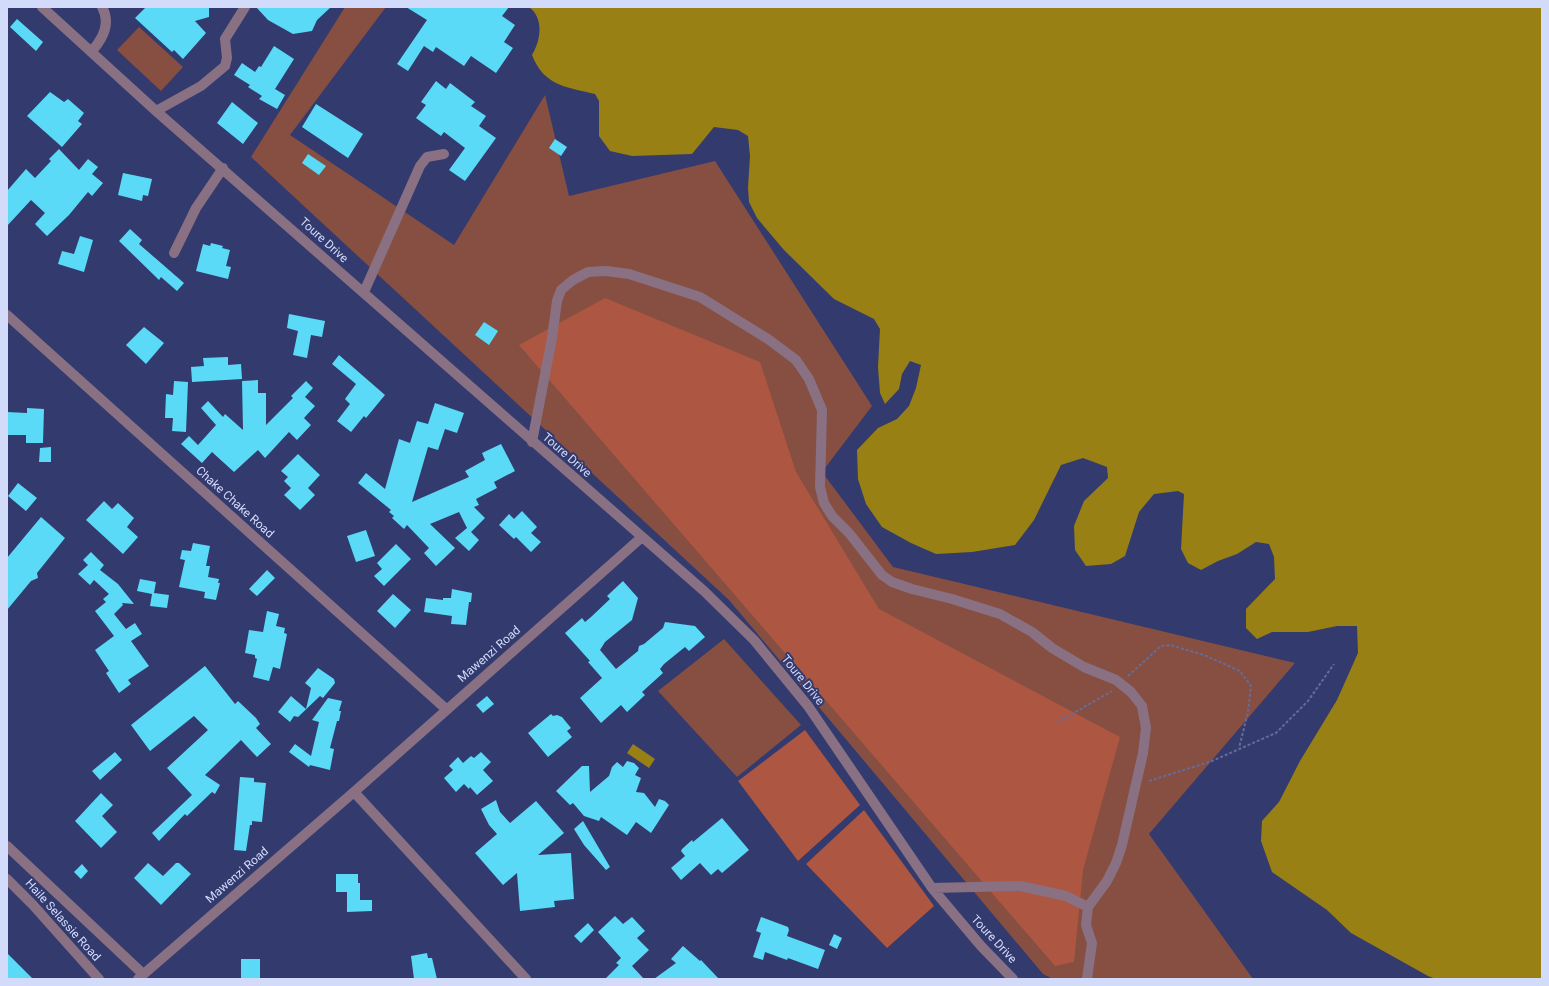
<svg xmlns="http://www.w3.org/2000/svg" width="1549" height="986" viewBox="0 0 1549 986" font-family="Roboto,sans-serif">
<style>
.green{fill:#864f41}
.forest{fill:#ad5641}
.water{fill:#988015}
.building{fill:#5adaf7}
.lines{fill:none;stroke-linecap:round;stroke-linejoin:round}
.path{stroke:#656c9a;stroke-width:2;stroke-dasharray:3 2;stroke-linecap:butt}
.minor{stroke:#897183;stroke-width:10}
.labels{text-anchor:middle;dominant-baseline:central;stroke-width:4;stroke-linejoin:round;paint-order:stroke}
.street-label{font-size:12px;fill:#d3dbfa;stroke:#333a6e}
</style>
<rect width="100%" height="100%" fill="#333a6e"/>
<!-- green -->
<path class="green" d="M345,7h41l-96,128 164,110 91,-150 24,101 146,-35 157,245 -50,66 71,95 402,96 -146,171 104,145h-200l-10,-5 -314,-374 -478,-443z
M139,27l44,40 -22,24 -44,-41z
M724,639l77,86 -64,52 -79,-86z"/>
<!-- forest -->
<path class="forest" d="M605,298l155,64 36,110 83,137 241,128 -37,133 -9,92 -19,4 -536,-621z
M805,730l55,75 -62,56 -60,-80z
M864,810l70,96 -47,42 -81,-84z"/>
<!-- water -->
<path class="water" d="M529,7h1013v972h-106l-8,-3 -77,-43 -24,-23 -55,-38 -11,-31 1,-20 17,-19 21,-41 37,-61 21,-47 -1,-27h-20l-29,6h-36l-15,7 -11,-11v-19l29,-30 -1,-22 -5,-13 -13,-2 -19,12 -19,7 -17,9 -13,-7 -7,-14 3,-55 -6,-3 -24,3 -15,18 -14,44 -14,8 -25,2 -11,-16 -1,-24 10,-25 24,-23 -1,-11 -24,-9 -22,7 -27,55 -19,25 -43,7 -36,2 -25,-11 -29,-16 -16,-23 -8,-25 -1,-29 21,-22 19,-9 12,-13 7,-18 5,-23 -11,-4 -8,13 -3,15 -14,15 -5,-11 -2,-26 2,-38 -6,-10 -40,-20 -50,-49 -27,-32 -8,-16 -1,-14 2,-32 -2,-20 -10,-6 -24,-3 -22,27 -60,2 -22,-5 -11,-15v-35l-4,-7c-29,-7 -51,-8 -63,-39 9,-15 12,-37 -3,-48z
M633,744l22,15 -6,9 -22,-15z"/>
<!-- building -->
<path class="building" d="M146,7h63v10l-14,4 11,12 -23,26 -9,-9 -2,2 -37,-34z
M256,7h75l-14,13 -5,11 -19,3 -25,-14z
M406,7h103l-7,9 13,9 -11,17 9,6 -17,25 -25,-17 -7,10 -28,-19 -3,5 -9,-6 -16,25 -11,-7 30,-44z
M17,19l26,23 -7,9 -26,-24z
M274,46l20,13 -19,30 10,6 -8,14 -18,-10 3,-3 -14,-9 2,-2 -16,-10 8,-12 13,9 4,-6 2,1z
M436,81l10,8 4,-6 25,19 -4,4 15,10 -7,10 17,12 -31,43 -16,-11 16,-22 -21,-16 -3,4 -25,-18 10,-13 -5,-3z
M50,92l14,10 4,-3 16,14 -6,8 4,3 -20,23 -35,-31z
M232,102l26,21 -15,21 -26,-21z
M316,104l47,30 -15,24 -46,-31z
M555,139l12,8 -6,9 -12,-8z
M59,149l20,21 9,-11 10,8 -6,7 11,9 -11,13 -4,-4 -19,23 -22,21 -12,-12 10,-11 -14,-13 -24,26v-35l19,-22 9,9 16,-17 -2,-2z
M308,154l18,12 -7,9 -17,-12z
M123,173l29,6 -4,17 -5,-1 -1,6 -24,-6z
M130,229l12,11 -3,4 45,39 -7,8 -16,-14 -2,3 -40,-39z
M80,236l13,4 -9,32 -26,-8 4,-13 12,3z
M211,243l12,3 -1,2 8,2 -4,16 5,1 -3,12 -32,-8 7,-27 7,2z
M289,314l36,7 -3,16 -11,-2 -4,23 -14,-3 5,-24 -11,-3z
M484,322l14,9 -9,14 -14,-10z
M144,327l20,16 -18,21 -20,-19z
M339,355l46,40 -19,23 -2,-2 -13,16 -14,-11 13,-17 -5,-5 11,-15 -24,-20z
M228,357v8l13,-1 1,15 -50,3 -1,-15 13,-1 -1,-8z
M258,380v13h8v32l27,-27 -2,-2 15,-15 7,7 -8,9 10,9 -11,12 7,7 -14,15 -8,-8 -24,26 -7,-8 -24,22 -22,-20 -10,11 -21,-19 8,-8 9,9 18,-20 -15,-17 7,-7 15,16 2,-3 18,16 -1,-49z
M174,381l14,1 -2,50 -14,-1 1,-13h-8l1,-24 7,1z
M435,403l29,10 -7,20 -12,-4 -7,21 -10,-3 -16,55 57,-25 -4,-6 20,-11 -3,-7 19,-9 14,27 -21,11 3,6 -21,11 3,6 -5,2 11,11 -14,14 8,8 -10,11 -14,-13 12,-10 -8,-16 -29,12 25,24 -19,18 -12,-13 5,-5 -22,-23 -3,4 -12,-11 2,-2 -5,-4 2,-2 -33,-27 8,-10 19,16 14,-50 11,4 7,-22 11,3z
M27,408l17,1 -1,34h-17v-8h-19v-23l20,1z
M51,447v15h-12l1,-14z
M298,454l22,21 -12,13 7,7 -15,15 -16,-15 7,-7 -7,-7 4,-4 -7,-6z
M18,483l19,15 -11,13 -18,-15z
M104,501l8,8 6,-6 16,15 -7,9 11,10 -15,17 -37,-34z
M522,511l15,16 -6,6 10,9 -10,10 -15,-15 -2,2 -15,-14 10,-11 5,5z
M41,517l24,21 -28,35 1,5 -7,3 -24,29v-52z
M366,530l9,26 -19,6 -9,-26z
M193,543l17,3 -4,20h4l-2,11 11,2 -1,4h2l-4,17 -12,-2 1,-6 -26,-5 6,-27 -5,-1 2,-9 9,1z
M396,544l15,15 -27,27 -10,-10 8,-7 -5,-6z
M91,552l13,13 -4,5 18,14 16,20 -12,-1 1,2 -9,9 12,15 9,-6 7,11 -11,7 18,25 -21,14 3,4 -12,9 -13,-20 3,-2 -14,-21 19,-14 -19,-25 11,-9 -3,-3 6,-5 -15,-14 -4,5 -12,-11 10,-9 -5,-5z
M267,570l8,8 -18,18 -8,-7z
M140,579l16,3 -2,11 15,2 -2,13 -17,-2 2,-12 -15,-3z
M623,581l15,17 -6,22 -27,22 -5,8 16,19 22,-18 1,-5 5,-2 19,-16 2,-6 30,4 10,11 -16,14 -4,-4 -21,17 -4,5 3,4 -21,19 3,3 -18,17 -6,-7 -20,18 -21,-25 22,-20 -14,-16 2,-1 -25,-28 17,-15 3,4 6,-5 19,-18 -3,-3z
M452,589l20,4 -1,9h-2l-3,23 -15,-1 1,-8 -28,-4 2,-14 17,2v-2h8z
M393,594l18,16 -16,18 -18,-17z
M267,611l12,3 -3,12 9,2 -1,5 3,1 -7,35 -7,-2 -4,14 -16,-4 4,-18 -2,-1v-3l-10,-2 4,-23 14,2z
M205,666l30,38 3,-3 18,17 4,6 -4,4 15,16 -14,13 -16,-17 -36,35 15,10 -5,9 -3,-2 -25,24 -2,-2 -26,27 -7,-8 40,-38 -25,-27 41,-38 -14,-14 -44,35 -19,-26z
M318,668l16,11 1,4 -12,15 -3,-2 -22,21 -4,-1 -4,6 -12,-10 13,-16 15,13 5,-21 -6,-5z
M487,696l7,8 -11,9 -7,-8z
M328,698l14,3 -3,10h2l-2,10h-2l-7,27 4,1 -4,21 -20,-5 -1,2 -20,-15 6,-8 16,12 8,-34 -7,-2z
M551,714l2,2 4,-1 5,2 9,11 -4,3 5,6 -24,20 -20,-24z
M115,752l7,8 -22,20 -8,-9z
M481,752l10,10 -8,8 10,11 -16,14 -7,-8 -1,2 -5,-5 -8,8 -12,-14 9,-8 -4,-4 9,-9 5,6 8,-7 3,2z
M627,761l7,2 5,5 -4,7 6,3 -5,14 8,1 11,14 4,-8 6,2 4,4 -18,28 -15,-11 -9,13 -26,-18 -2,4 -15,-5 -11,-13 -3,2 -14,-14 26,-25h7l1,26 19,-16 3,-9 5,-5 6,5z
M240,777l14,1v4l12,1 -4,39 -10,-1v4h-2l-4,26 -12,-1z
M101,793l12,12 -11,11 15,16 -16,16 -26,-27z
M496,800l4,12 10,11 26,-22 28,32 -26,22 33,-2 3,46 -20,2 1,6 -35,4 -3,-38 -14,12 -28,-32 22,-19 -8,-9 -8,-16z
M722,818l27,32 -27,23 -4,-4 -7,6 -11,-12 -19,17 -10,-12 14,-12 -4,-5 1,-2 10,-9 1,2z
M583,821l27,46 -4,3 -22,-25 -10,-16z
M148,863l15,13 13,-13h3l12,11 -30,31 -27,-27z
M82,864l6,7 -7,8 -7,-7z
M336,874h22v9h2v17h12v11l-25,1v-20h-11z
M615,916l8,8 9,-7 13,14 -8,7 12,12 -17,16 12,13h-39l14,-14 -3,-2 5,-5 -23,-26z
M761,917l27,10 1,3 -2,6 38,14 -7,19 -30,-11 -1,2 -22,-8 -2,8 -10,-3 8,-24 -5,-2z
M588,923l6,7 -13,13 -7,-7z
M834,934l8,4 -5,11 -8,-4z
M683,946l17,15 1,-1 18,19h-65l22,-16 -5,-4z
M7,953l26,26h-26z
M427,953l1,5h4l5,21h-23l-3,-23z
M241,959h19v19h-19z"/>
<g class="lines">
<!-- path -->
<path class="path" d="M1128,676l33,-30 9,-1 34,10 36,16 11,15 -3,26 -9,36
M1058,722l54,-31
M1149,781l63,-20 64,-28 32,-32 26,-37"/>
<!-- minor -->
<path class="minor" d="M42,7l114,104 548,480 50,49 54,66 124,182 49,58 32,33
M91,52c12,-13 20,-29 11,-45
M156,111l45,-25 24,-20 2,-8 -2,-19 20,-32
M174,253l22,-45 27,-40
M364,292l56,-126 7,-9 17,-3
M7,315l439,394
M532,442l20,-104 5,-37 4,-11 12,-10 15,-8 18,-1 23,3 71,23 68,42 28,21 13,19 13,31 -2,77 4,16 8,13 17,17 33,42 10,7 20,7 40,10 48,15 32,18 20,16 32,19 32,13 15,12 11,14 4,22 -3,25 -21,92 -6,18 -9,18 -19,26 -2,18 6,18 -5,36
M354,792l172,187
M7,846l136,128
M7,879l26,26 66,74
M932,888l88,-2 46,10 22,11
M138,979l216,-187 288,-255"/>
</g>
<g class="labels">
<!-- street labels -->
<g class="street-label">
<text transform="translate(324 240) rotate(42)">Toure Drive</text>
<text transform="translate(567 455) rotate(41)">Toure Drive</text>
<text transform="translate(235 502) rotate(42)">Chake Chake Road</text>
<text transform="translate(489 654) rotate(-41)">Mawenzi Road</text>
<text transform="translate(803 680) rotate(51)">Toure Drive</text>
<text transform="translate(237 875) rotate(-41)">Mawenzi Road</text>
<text transform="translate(63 920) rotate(48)">Haile Selassie Road</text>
<text transform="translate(994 939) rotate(47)">Toure Drive</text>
</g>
</g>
<!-- border -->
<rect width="1549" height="986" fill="none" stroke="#d3dbfa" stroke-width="16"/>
</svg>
